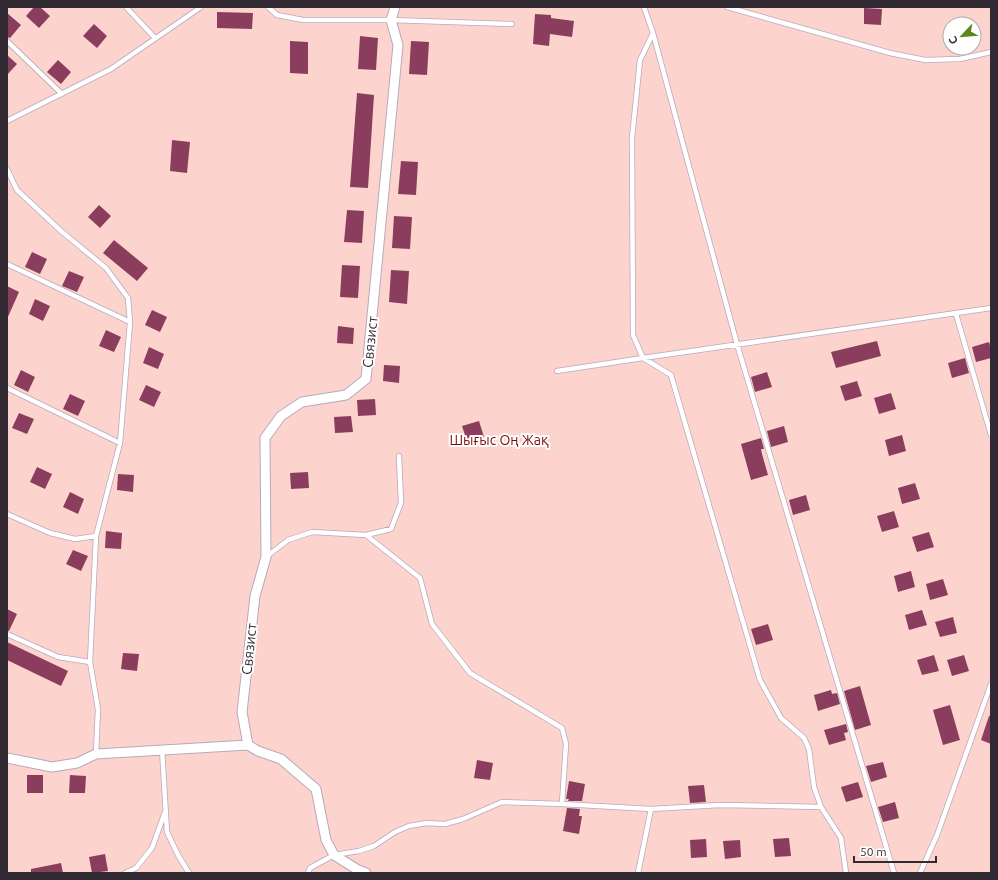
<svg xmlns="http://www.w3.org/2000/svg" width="998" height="880" viewBox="0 0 998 880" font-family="Ubuntu,sans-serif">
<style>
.green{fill:#fcd4cd;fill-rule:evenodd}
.building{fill:#8b3d5e}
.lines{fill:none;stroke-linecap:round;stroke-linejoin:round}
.service-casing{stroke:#b9a8bc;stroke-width:6}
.minor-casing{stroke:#b9a8bc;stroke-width:11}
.service{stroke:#fff;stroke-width:4.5}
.minor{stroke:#fff;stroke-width:9}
.labels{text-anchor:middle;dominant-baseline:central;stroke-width:4;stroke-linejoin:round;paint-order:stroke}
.street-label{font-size:14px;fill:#312a32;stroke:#fff}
.park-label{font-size:14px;fill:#7b0e08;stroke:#fff}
</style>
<rect width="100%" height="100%" fill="#fcf8fc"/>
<!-- green -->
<path class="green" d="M7,7h984v866h-984zM950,24h24v24h-24z"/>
<!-- building -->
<path class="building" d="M34,7h6l10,9 -11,12 -13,-12z
M864,8l18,1 -1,16 -17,-1z
M217,12l36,1 -1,16 -35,-1z
M7,13l14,12 -11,13 -3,-1z
M535,14l16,1v3l23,3 -2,16 -22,-3 -1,12 -16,-2z
M94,24l13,12 -10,12 -14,-12z
M360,36l18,2 -2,32 -18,-1z
M290,41l18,1v32l-18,-1z
M411,41l18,1 -2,33 -18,-1z
M7,55l10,9 -10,11z
M58,60l13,12 -10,12 -14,-12z
M357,93l17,2 -6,93 -18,-1z
M172,140l18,2 -3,31 -17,-2z
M401,161l17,1 -2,33 -18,-1z
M99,205l12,11 -11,12 -12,-11z
M347,210l17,1 -2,32 -18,-1z
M394,216l18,1 -2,32 -18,-1z
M114,240l34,28 -11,13 -34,-28z
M32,252l15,7 -7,15 -15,-7z
M342,265l18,1 -2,32 -18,-1z
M391,270l18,1 -2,33 -18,-2z
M69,271l15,6 -7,15 -15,-6z
M7,286l12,6 -12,27z
M35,299l15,7 -7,15 -14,-7z
M152,310l15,7 -7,15 -15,-7z
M338,326l16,2 -1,16 -16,-1z
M106,330l15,7 -7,15 -15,-6z
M877,341l4,15 -45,12 -5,-16z
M989,342l2,7v9l-15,4 -4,-15z
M149,347l15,7 -6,15 -15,-6z
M965,358l4,15 -17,5 -4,-15z
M384,365l16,1 -1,17 -16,-2z
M21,370l14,7 -7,15 -14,-7z
M767,372l5,15 -17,5 -4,-15z
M857,381l5,15 -17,5 -5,-15z
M146,385l15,7 -7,15 -15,-7z
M891,393l5,16 -17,5 -5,-16z
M70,394l15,7 -7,15 -15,-7z
M375,399l1,16 -18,1 -1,-16z
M19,413l15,6 -7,15 -15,-6z
M351,416l2,16 -18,1 -1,-16z
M479,421l5,16 -17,4 -5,-15z
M784,426l4,16 -17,5 -4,-16z
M902,435l4,16 -17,5 -4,-16z
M761,438l3,11h-3l1,5 6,21 -17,5 -10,-36z
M37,467l15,7 -7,15 -15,-7z
M308,472l1,16 -18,1 -1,-16z
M118,474l16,1 -1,17 -16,-2z
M915,483l5,16 -18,5 -4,-16z
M70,492l14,7 -6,15 -15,-7z
M806,495l4,15 -17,5 -4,-15z
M894,511l5,16 -17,5 -5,-16z
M106,531l16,2 -1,16 -16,-1z
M929,532l5,15 -17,5 -5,-15z
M73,550l15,6 -7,15 -15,-7z
M911,571l4,16 -17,5 -4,-16z
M943,579l5,16 -18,5 -4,-16z
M7,609l10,5 -8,17 -2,-1z
M922,610l5,15 -18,5 -4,-15z
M953,617l4,16 -17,4 -5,-15z
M768,624l5,16 -17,5 -5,-16z
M7,642l61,29 -7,15 -54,-26z
M123,653l16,1 -2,17 -16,-2z
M934,655l5,16 -17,4 -5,-15z
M964,655l5,16 -17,5 -5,-16z
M860,686l11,39 -16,5 -11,-39z
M831,690l1,4 5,-1 3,11 -22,7 -4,-16z
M950,705l10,35 -17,5 -10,-35z
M989,716h2v28l-10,-4z
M846,724l2,8 -4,1 2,7 -17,5 -5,-15z
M477,760l16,3 -3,17 -16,-2z
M883,762l4,15 -16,5 -5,-16z
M27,775h16v18h-16z
M70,775l16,1 -1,17h-16z
M569,781l16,3 -3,17h-14l1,-2h-3z
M858,782l5,15 -17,5 -5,-15z
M704,785l2,17 -16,1 -2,-17z
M895,802l4,16 -16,4 -5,-15z
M567,808l13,1 -1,7h3l-3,18 -16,-3z
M789,838l2,18 -16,1 -2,-18z
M706,839l1,18 -16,1 -1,-18z
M740,840l1,17 -16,2 -2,-18z
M105,854l3,17 -16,2 -3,-16z
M61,863l2,10h-32v-4z"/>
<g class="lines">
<defs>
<path id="service" d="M126,7l29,31
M268,7l9,8 26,5h88l121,4
M644,7l9,26 84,311 157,529
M727,7l163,46 35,7 35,-1 31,-7
M653,33l-13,27 -8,78 1,197 10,23 348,-50
M7,41l55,53
M7,121l104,-52 90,-62
M7,169l10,21 44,41 45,37 22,30 2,24 -10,121 -24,93 -6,126 8,47 -2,45
M7,264l123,58
M956,314l35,121
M557,371l86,-13 28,17 89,305 21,38 23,20 5,11 5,38 7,20 -101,-2 -69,4
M7,388l113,55
M7,514l43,19 25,6 21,-3
M366,535l25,-6 10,-26 -2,-47
M266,557l22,-17 24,-8 54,3 54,43 12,46 38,49 92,55 4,16 -4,60 89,5 -13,64
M7,634l51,23 32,5
M162,749l5,83 11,23 11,18
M821,807l20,31 5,35
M125,873l11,-5 16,-20 13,-36
M308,873l2,-5 24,-13 25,-4 15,-5 21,-14 14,-6 17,-3 19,1 18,-5 39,-17 60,2
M920,873l17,-38 54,-151"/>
<path id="minor" d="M248,745l-6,-33 13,-116 11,-39 -1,-119 16,-22 21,-14 44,-7 20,-16 32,-334 -7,-25 4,-13
M7,758l45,9 25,-4 19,-9 152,-9 10,6 23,8 35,30 10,51 8,15 24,15 8,3"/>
</defs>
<!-- service casing -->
<use href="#service" class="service-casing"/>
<!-- minor casing -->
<use href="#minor" class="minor-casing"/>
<!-- service -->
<use href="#service" class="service"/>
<!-- minor -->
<use href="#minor" class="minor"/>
</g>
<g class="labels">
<!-- street labels -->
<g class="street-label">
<text transform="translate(370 342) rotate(-84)">Связист</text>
<text transform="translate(249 649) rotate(-84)">Связист</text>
</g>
<!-- park labels -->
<g class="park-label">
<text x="499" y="440">Шығыс Оң Жақ</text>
</g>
</g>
<!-- border -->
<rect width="998" height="880" fill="none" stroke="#312a32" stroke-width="16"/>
<!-- north arrow -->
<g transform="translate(962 36) rotate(244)"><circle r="19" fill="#ffffff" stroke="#adaaad"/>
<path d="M0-3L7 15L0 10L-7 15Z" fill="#59891d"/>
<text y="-6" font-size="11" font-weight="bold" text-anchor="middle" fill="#312a32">С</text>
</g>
<!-- scale -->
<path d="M854 856v6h82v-6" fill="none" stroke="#312a32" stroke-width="2"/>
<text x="860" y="856" font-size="12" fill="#312a32" stroke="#ffffff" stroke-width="3" paint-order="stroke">50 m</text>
</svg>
